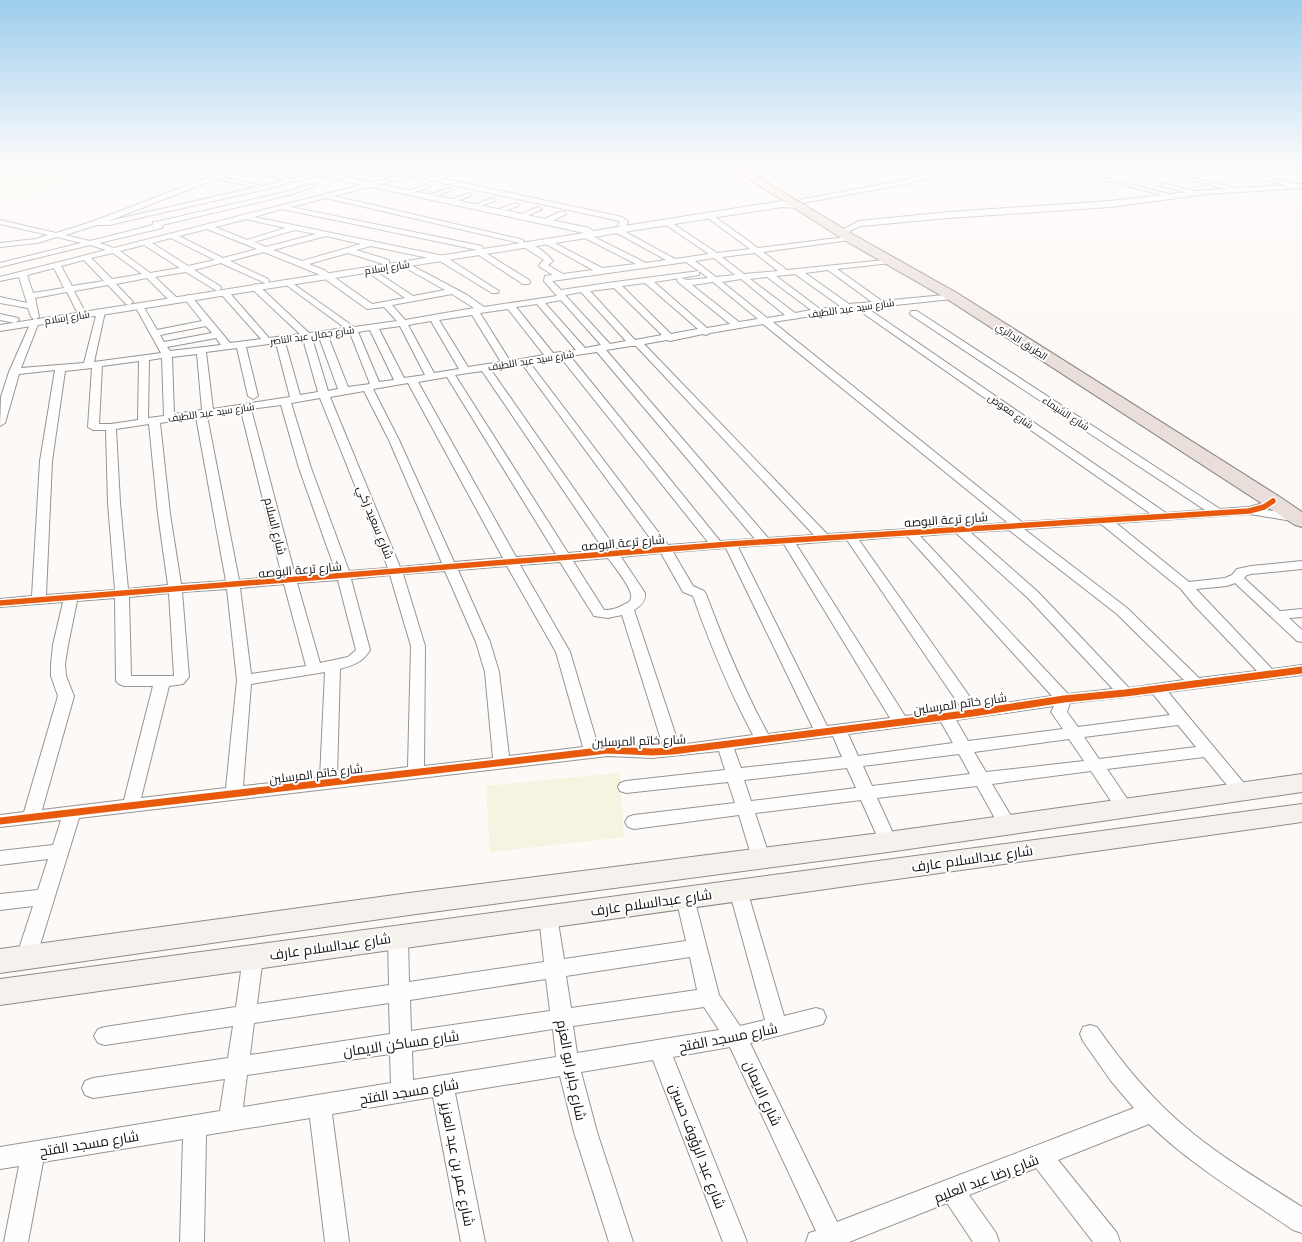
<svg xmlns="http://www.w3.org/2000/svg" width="1302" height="1242" viewBox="0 0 1302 1242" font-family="'Playfair Display',Cairo,serif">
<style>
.pitch{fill:#f4f4e1}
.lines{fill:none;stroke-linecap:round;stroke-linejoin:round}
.minor-casing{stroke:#969594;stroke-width:2}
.tertiary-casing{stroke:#969594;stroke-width:2}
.secondary-casing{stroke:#8d8c8a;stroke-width:2}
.trunk-casing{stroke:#848281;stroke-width:2}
.minor{fill:#fffefe;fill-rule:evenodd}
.tertiary{fill:#fffefe;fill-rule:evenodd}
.secondary{fill:#f5f1ec;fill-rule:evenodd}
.trunk{fill:#eadeda;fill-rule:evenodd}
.cycleway-far1-casing{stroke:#fff;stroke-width:8}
.cycleway-casing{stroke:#fff;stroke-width:10}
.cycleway-far1{stroke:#e8590c;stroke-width:5.5}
.cycleway{stroke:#e8590c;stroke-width:7}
.labels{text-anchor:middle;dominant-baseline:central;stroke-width:4;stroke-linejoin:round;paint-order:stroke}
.far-street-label{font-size:10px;fill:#101010;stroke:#fff}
.street-label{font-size:12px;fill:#101010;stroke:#fff}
.near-street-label{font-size:14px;fill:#101010;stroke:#fff}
</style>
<rect width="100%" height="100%" fill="#fcf9f6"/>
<!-- pitch -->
<path class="pitch" d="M46,170l35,7 -81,23v-18z
M620,773l4,64 -134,15 -4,-66z"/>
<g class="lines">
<defs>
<path id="minor" d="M0,168h5l-5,2z
M232,168h9l51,11 44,-11h9l-79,21 -157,36h-12l-32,10 25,6 63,-16v-3h3l129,-30 28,-8 3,2 -27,9 -127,30v3l-63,15 15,5 255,-65 66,-15h10l-1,1 -72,17 -38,10 186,43 4,2 -1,2h-3l-194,-45 -35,9 191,39 1,2 -2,2 48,30 1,2 -1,2h-6l-46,-30 -1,-2 2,-2 -196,-41 -28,8 190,39 55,35 -1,2h-6l-54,-33 -67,-14 -15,4 33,10v4h-6l-35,-11 -39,11 15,6 48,34 33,-6 -39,-27v-4h3l44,29 32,-6 -43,-24v-4h3l62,33 17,12 73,-11 -13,-15 1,-5 8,-1 -13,-8 -1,-2 5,-5 -20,-13v-4c10,-1 23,11 29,18l-5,4 15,9 30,-4 -49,-27 -1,-2 4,-2 55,29 34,-4 -53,-27 -1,-2 4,-2 60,30 20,-3 -51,-28v-4h3l57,31 34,-5 -43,-29 -1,-2 4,-2 48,32 33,-4 -42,-31v-4h3l47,34 95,-12 1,2 -4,2 -87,12 24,18 107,-11 1,2 -4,2 -54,6 45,32 73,-7 1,2 -1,2 -3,1 -85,9 299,205 39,-3 -294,-195 -1,-2 1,-2h6l303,198 29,-2 11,-3 13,-7 4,1 2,3 -12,9 35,5v6l-4,1 -48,-8 -134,9 73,59 36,-4 7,-3 5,-6 14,-3 51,-5v8l-51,5 -4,1 -3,3 36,33 22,-2v8l-13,1 13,12v12l-5,-1 -62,-58 -8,3 -31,3 76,80 30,-4v10l-134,17 80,96 2,4 -2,4 -6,2 -6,-2 -32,-39 -97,12 27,40 -3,4 -6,2 -6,-2 -28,-42 -99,13 25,42 -3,5 -6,2 -6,-2 -25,-45 -100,12 20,44 -3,5 -6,2 -6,-2 -21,-47 -106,13 15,45 -3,5 -6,2 -6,-2 -3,-5 -13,-43 -105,14 -6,-2 -3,-5 3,-5 6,-2 101,-12 -7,-21 -102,11 -6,-2 -2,-4 2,-4 6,-2 99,-11 -6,-19 -67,7 -44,-2 -529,62 -43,140 -3,6 -7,2 -7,-2 -3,-6 17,-52 -33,4v-16l38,-4 10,-31 -48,6v-14l53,-6 8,-25 -61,7v-12l24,-3 34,-116 -7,-20v-12l2,-19 10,-43 -63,5v-8l32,-3 8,-135 15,-91 -36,4 -14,49 -5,3 1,-29 8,-25 22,-50 3,-3 -3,-2 -3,-9 -28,-5v-6l27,6 -8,-26 -19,4v-4l106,-27 -16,-5 -90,22v-4l81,-20 -24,-6 -20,6 -37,4v-4l36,-4 12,-4 -48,-11v-4l56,13 38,-12zM236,171l49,9 -22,6 -41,-9zM215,179l41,8 -147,34zM247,219l3,1 36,8 -39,12 -32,-13zM207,229l50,20 -34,9 -44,-22zM295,230l21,4 -50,13 -12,-5zM326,236l35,8 -59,17 -29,-11zM171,238l44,22 -27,6 -36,-23zM144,245l36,23 -30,5 -30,-22zM264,252l54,22 49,35 17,-2 13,14 -43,6 -66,-47 -4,2 1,2 60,44 -36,5 -51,-48 -3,-1 -4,3 1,2 48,45 -31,4 -42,-48h-6l-1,2 1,2 40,45 -31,4 -39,-47 -3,-1 -4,3 18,23 -45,9 -15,-26h-6l-1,2 26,47 -67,9 11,-50 -4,-3 -4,3 -13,51 -63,5 18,-46 -3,-3 3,-2 -4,-19 32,-6 9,18 4,3 4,-3 -10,-19 34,-6 18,19 3,1 4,-3 -17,-18 31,-6 24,24 3,1 4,-3 -1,-2 -22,-21 31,-5 31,19 3,-1 1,-2 -1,-2 -26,-16 27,-7 44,20h3l1,-2 -1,-2 -38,-18zM113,253l29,21 -30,5 -21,-21zM755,253l23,18 -34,3 -22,-17zM714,258l21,17 -19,2 -21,-16zM84,260l20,21 -32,5 -11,-20zM686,262l13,9 -84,11 -54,8 -9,-9zM54,268l10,20 -31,5 -6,-18zM828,270l44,32 -23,2 -44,-31zM699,271l9,7 -21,2 -6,-2 18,-3zM795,274l45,32 -20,3 -44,-33zM767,277l44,33 -16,3 -45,-34zM678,278l-1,2 1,2 52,42 -23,4 -53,-46 26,-4zM741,279l44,36 -18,3 -45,-36zM713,282l45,37 -19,3 -47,-37zM645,283l53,46 -27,5 -49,-48zM614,288l48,47 -27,5 -45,-49zM581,292l45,49 -16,3 -45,-49zM452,294l22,14 -69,12 -13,-15zM561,300l40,45 -16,3 -40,-45zM537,304l39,46 -23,3 -37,-46zM508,309l36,46 -34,6 -30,-48zM857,309l294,205 -129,8 -249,-200zM472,315l29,47 -33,5 -29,-47zM431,321l28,48 -25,4 -26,-48zM763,324l245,199 -181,11 -183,-190 23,-4 3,1 33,-7 3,1 4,-2zM206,326l6,7 -48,9 -4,-7zM400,326l25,49 -21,3 -25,-49zM370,330l24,50 -15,2 -21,-50zM350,333l20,51 -22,3 -20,-51zM319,337l19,52 -10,2 -16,-53zM216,338l5,7 -51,6 -3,-4zM303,339l15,53 -18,3 -15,-53zM276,343l14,54 -77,12 -7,-57 31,-4 11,48 5,3 5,-3 -12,-49zM631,346h5l178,189 -46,3 -162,-188zM597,352l158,187 -35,2 -150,-185zM197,354l5,56 -28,4 -2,-57zM162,358l2,58 -16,2 1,-58zM561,358l147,184 -40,3 -138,-182zM139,361l-1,59 -27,4h-12l3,-58zM522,364l134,182 -40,3 -125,-179zM92,368l-4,59 5,3h13l2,73 7,87 -69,5 6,-134 13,-90zM482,371l122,179 -36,3 -113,-178zM447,377l109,177 -40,3 -98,-175zM408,383l95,175 -49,4 -55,-122 -26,-51zM364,391l25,49 53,123 -42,4 -70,-170zM320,398l68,170 -39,3 -38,-103 -20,-65zM281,405l18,63 37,104 -41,3 -44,-166zM241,411l41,165 -43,4 -32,-164zM196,417l30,164 -45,3 -11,-70 -10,-91zM149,424l9,90 10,71 -40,4 -8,-86 -4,-74zM1101,524l80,65 13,16 63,66 -58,7 -72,-70 -103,-79zM1009,530l108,84 67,66 -55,8 -91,-96 -68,-60zM956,533l72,65 85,91 -45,5 -148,-158zM907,536l145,160 -75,11 -118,-167zM847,540l115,169 -57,7 -109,-172zM784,544l106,174 -63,8 -89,-179zM726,548l87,180 -45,6c-25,-46 -44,-92 -62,-140l-2,-3 -11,-5 -20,-34zM661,553l22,39 10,4c17,48 36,94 60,139l-74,10 -45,-135c7,-4 12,-9 11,-17l-24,-36zM608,558c5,7 26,32 23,40 0,3 -3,5 -6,6 -7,4 -13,6 -21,6l-31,-49zM560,562l34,54 14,2 14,-3 41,131h-65l-28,-94 -50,-87zM507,566l49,86 27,95 -74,9 -10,-84 -9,-30 -32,-72zM445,571l31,71 9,30 8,86 -69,8 1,-120 -22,-72zM390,575l21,71 -3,121 -71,9 3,-107c14,-4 23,-7 30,-19l-19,-71zM338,580l18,70 -8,7 -28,6 -23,-80zM284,584l22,82 -55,8 -11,-86zM227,589l10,91 -11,108 -85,10 28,-112 14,-2 6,-7 -7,-85zM169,593l5,83h-43l-2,-79zM115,598l1,83 3,3 5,2h29l-29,114 -82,10 32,-114 -8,-20 -1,-12 3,-19 9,-44zM325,672l-5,106 -77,8 8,-102zM1153,694l17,21 -92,12 -11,-15 3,-9zM1054,706l-3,6 12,17 -95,12 -12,-21zM941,722l12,21 -95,13 -10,-22zM1178,725l18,22 -97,12 -15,-22zM833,736l9,21 -101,11 -7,-19zM1069,739l15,22 -98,11 -12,-20zM959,754l11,20 -98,12 -9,-20zM847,768l9,20 -105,13 -7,-21z
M361,168h8l17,6 -3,2z
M477,168h12l-3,2 -46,8 182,39 6,4 -3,7h-3l-4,-2 2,-5 -191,-41 -3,-2 3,-2 4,1z
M957,168h10l-61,16 -103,19 -3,-2 3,-2 103,-19z
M1056,168h9l112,28 -3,2z
M1142,168h10l91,22 -3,2z
M1214,168h10l77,17 1,4z
M1276,168h10l16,3v4z
M1163,183l35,9 1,1 -3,2 -35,-9v-2z
M427,184l2,1v2l-20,7 -3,-2z
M448,188l2,1v2l-20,7 -3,-2z
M469,193l2,1v2l-20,7 -3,-2z
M492,198l2,1v2l-19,7 -3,-2z
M516,203l2,1v2l-20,7 -4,-2z
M538,207l4,2 -2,1 -19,8 -4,-2z
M559,212h6l1,2 -18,9h-3l-4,-2z
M0,314l18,4 1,2 -4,3 -15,-3z
M738,883l7,2 2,5 37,126 32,-8 7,2 3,7 -3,7 -7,2 -66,17 87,179 297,-114 -23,-27 -28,-40 -3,-7 3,-7 7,-2 7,2c25,36 53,70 87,99 36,31 78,55 118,81v26l-9,-3c-49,-34 -101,-64 -144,-106l-91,36 59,73 3,9h-27l-57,-74 -67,27 27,38 3,9h-26l-26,-39 -98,39h-43l3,-9 7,-2 -86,-184 -57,10 74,185h-24l-70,-182 -72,12 16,60 36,110h-24l-35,-110 -14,-56 -105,17 30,149h-24l-28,-145 -101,17 17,128h-24l-15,-124 -104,17 -2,107h-24l3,-103 -140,23 -15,80h-24l15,-76 -19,3v-22l220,-36 5,-32 -132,19 -8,-3 -3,-7 3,-7 8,-3 135,-20 5,-32 -128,19 -7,-2 -4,-7 4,-7 7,-2 131,-20 7,-50 3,-6 7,-2 7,2 3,6 -6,47 132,-19 -1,-48 3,-6 7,-2 7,2 3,6 1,45 135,-20 -5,-46 2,-5 7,-3 7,3 2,5 7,43 122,-18 -10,-43 2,-5 7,-3 7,3 2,5 25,97 21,31 25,-6 -36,-130 2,-5zM690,957l7,33 -126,18 -5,-32zM546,979l4,32 -139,20 -1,-31zM389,1003l1,31 -140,21 4,-32zM704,1007l15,23 -142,23 -4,-27zM553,1029l3,28 -143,23 -1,-29zM390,1054l1,29 -148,24 4,-32z"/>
<path id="tertiary" d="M290,168h13l286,60 4,3 189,-30 16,1 4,3 -4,3 -16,-1 -782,124v-6l584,-92 -290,-63z
M1302,184v4l-95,6 -97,13 -161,11 -88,8 -13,6 -4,-3 15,-8 90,-9 161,-11 97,-11z"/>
<path id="secondary" d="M1302,774v18l-414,60 -479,63 -409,58v-24l409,-56 479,-61z
M1302,804v18l-1302,183v-26z"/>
<path id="trunk" d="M732,168h11l111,67 103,58 323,204 22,15v15l-7,-2 -348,-226 -101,-58z"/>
</defs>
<!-- minor casing -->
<use href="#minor" class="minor-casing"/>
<!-- tertiary casing -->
<use href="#tertiary" class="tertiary-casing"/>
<!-- secondary casing -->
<use href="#secondary" class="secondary-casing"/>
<!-- trunk casing -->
<use href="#trunk" class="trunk-casing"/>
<!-- minor -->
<use href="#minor" class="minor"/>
<!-- tertiary -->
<use href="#tertiary" class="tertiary"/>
<!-- secondary -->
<use href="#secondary" class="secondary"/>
<!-- trunk -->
<use href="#trunk" class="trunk"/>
<defs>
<path id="cycleway-far1" d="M0,603l730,-59 519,-33 15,-4 9,-6"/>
<path id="cycleway" d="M0,821l608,-71 44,2 21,-1 300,-38 91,-14 61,-6 177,-23"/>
</defs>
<!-- cycleway-far1 casing -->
<use href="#cycleway-far1" class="cycleway-far1-casing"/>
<!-- cycleway casing -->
<use href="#cycleway" class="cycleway-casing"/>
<!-- cycleway-far1 -->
<use href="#cycleway-far1" class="cycleway-far1"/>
<!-- cycleway -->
<use href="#cycleway" class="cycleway"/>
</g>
<!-- sky -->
<linearGradient id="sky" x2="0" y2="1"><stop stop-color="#9dcded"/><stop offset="0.49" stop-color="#fefcfb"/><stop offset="1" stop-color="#fefcfb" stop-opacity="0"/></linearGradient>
<rect width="1302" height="342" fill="url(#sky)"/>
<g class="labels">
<!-- far-street labels -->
<g class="far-street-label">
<text transform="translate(387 267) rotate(-9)">شارع إسلام</text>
<text transform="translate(851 308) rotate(-8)">شارع سيد عبد اللطيف</text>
<text transform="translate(67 317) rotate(-9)">شارع إسلام</text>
<text transform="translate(312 335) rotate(-8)">شارع جمال عبد الناصر</text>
<text transform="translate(1022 341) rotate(33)">الطريق الدائري</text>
<text transform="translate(531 360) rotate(-9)">شارع سيد عبد اللطيف</text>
<text transform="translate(1011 411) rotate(35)">شارع معوض</text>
<text transform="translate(211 412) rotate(-8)">شارع سيد عبد اللطيف</text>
<text transform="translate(1066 413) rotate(33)">شارع الشيماء</text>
</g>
<!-- street labels -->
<g class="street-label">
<text transform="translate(946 519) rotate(-4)">شارع ترعة البوصه</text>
<text transform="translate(376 522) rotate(68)">شارع سعيد زكي</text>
<text transform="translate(276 526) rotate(76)">شارع السلام</text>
<text transform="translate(623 542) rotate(-5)">شارع ترعة البوصه</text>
<text transform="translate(300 569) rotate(-5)">شارع ترعة البوصه</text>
<text transform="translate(960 703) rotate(-8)">شارع خاتم المرسلين</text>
<text transform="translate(639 740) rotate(-2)">شارع خاتم المرسلين</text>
<text transform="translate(316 773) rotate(-7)">شارع خاتم المرسلين</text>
</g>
<!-- near-street labels -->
<g class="near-street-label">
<text transform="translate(972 858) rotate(-8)">شارع عبدالسلام عارف</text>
<text transform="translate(651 902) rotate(-8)">شارع عبدالسلام عارف</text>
<text transform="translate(330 946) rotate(-8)">شارع عبدالسلام عارف</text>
<text transform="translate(728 1037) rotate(-11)">شارع مسجد الفتح</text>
<text transform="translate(401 1043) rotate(-8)">شارع مساكن الايمان</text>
<text transform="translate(572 1070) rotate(79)">شارع جابر ابو العزم</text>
<text transform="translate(409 1091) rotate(-9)">شارع مسجد الفتح</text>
<text transform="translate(763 1093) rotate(65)">شارع الايمان</text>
<text transform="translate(89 1143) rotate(-9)">شارع مسجد الفتح</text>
<text transform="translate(698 1146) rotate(69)">شارع عبد الرؤوف حسين</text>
<text transform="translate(458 1164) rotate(79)">شارع عمر بن عبد العزيز</text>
<text transform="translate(986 1178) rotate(-21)">شارع رضا عبد العليم</text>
</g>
</g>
</svg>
